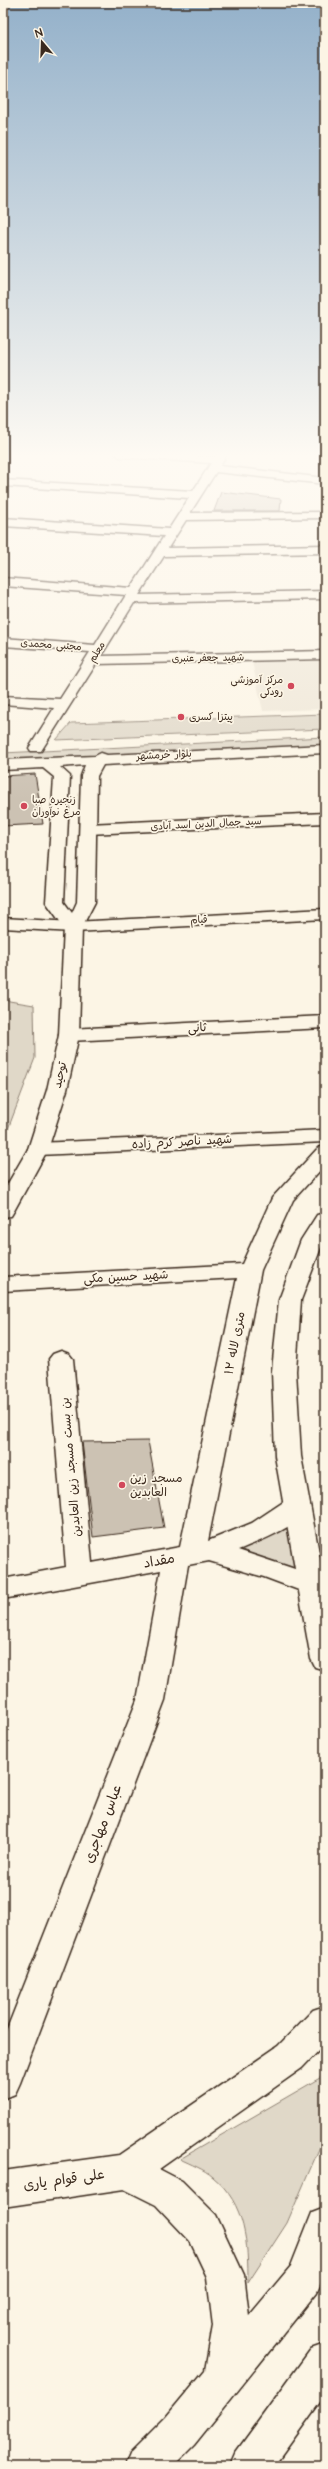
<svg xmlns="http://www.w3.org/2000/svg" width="328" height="2469" viewBox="0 0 328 2469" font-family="'Architects Daughter','Playpen Sans Arabic',sans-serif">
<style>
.built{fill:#eee6d6}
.green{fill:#e0d8c8;stroke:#8e8173}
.building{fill:#ccc2b3;stroke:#3b2a1e}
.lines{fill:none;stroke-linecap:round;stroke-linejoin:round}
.minor-casing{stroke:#3b2a1e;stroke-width:3}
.major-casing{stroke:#3b2a1e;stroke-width:3}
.minor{fill:#fcf5e5;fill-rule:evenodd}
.major{fill:#fcf5e5;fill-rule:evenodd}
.poi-dot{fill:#d1495b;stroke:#fcf5e5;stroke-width:1.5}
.labels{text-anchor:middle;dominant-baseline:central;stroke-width:3.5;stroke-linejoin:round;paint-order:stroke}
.far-street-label{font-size:10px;fill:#3b2a1e;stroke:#fcf5e5}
.far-poi-label{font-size:10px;fill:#3b2a1e;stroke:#fcf5e5;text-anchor:start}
.street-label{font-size:12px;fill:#3b2a1e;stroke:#fcf5e5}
.poi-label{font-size:12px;fill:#3b2a1e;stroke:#fcf5e5;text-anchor:start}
.near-street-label{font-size:14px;fill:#3b2a1e;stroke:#fcf5e5}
</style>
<rect width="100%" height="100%" fill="#fcf5e5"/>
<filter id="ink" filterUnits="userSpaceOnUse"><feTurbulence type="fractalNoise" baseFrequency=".025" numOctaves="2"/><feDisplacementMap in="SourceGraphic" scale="8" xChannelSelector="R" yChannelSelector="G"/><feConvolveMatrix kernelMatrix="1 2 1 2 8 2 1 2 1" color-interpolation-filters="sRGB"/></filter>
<g filter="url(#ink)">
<!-- built -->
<path class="built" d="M325,660v49l-62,2 -11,-49z"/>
<!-- green -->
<path class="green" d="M325,714v15l-269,11 15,-17z
M325,737v8l-322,16v-8z
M3,1000l31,5 1,53 -32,84z
M289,1519l11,53 -72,-20z
M325,2075v60l-38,88 -39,60c0,-39 -2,-79 -35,-106 -9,-8 -23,-13 -33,-18z"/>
<!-- building -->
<path class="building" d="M221,492l60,7 -1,12h-66z
M35,774l8,50 -40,2v-50z
M148,1441l16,87 -71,9 -11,-95z"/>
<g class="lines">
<defs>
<path id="minor" d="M115,454l100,3 1,-3h11l-7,12 105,12v6l-109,-12 -26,41 135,-1v6l-139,2 -18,28 157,-3v8l-161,3 -25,39 186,-4v8l-191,4 -33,53 224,-5v8l-229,5 -55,87h-10l-2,-3 25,-40 -51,-4v-8l57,3 30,-47 -87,-6v-8l92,7 31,-50 -123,-9v-8l128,10 33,-52 -161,-10v-8l166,11 20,-31 -186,-12v-6l190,11 18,-28 -91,-6z
M325,813v10l-237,11 -8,-5 8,-5z
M325,909v10l-252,13 -70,-4v-10l70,4z
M325,1016v12l-256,13 -7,-2 -3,-4 3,-4 7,-2z
M325,1130v12l-287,13 -7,-2 -3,-4 3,-4 7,-2z
M325,1146v19l-32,35 -32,70 -53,271 44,-18 36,-24 9,-2 9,2 4,7c-12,21 -50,35 -72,44l84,28 3,8 -3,6 -10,3 -48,-18 -55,-16 -21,4 -23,135 -145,383 -5,11 -12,5v-60l134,-339 24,-130 -158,29v-20l63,-12 -17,-208 4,-5 8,-3 8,3 4,5 19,204 88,-16 57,-269 -234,13v-14l239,-13 30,-66 46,-50z
M325,2344v51l-51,71h-44l6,-14 75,-103z"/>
<path id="major" d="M325,745v8l-222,12 -6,11 -2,126 -13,25 -3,108 -12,55 -19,59 -34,62 -3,5 -8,1v-25l25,-43 19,-59 12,-55 5,-108 -18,-25 8,-125 -11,-9 -40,2v-10l92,-4 6,-3 6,2zM85,765l-4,11 -4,126 -5,11 -8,-11 6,-126 -10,-9z
M325,1213v24l-24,63 -5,71 5,85 24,129v85l-10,-3 -4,-8 -36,-203 -3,-85 7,-71 22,-60 16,-25z
M325,2006v38l-23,24 -143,101 23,12 34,34 28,60 5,41 42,-50 21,-53 13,-5v65l-8,19 -123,153 -21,21h-48l6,-14 35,-35 39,-47 8,-44 -6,-49 -17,-36 -34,-36 -32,-16 -121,18v-36l116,-16 159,-109 35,-36z"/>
</defs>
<!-- minor casing -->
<use href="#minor" class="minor-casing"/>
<!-- major casing -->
<use href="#major" class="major-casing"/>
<!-- minor -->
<use href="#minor" class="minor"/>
<!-- major -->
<use href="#major" class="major"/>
</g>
</g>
<!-- sky -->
<linearGradient id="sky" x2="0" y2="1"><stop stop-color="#94b1ca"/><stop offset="0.57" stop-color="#fefaf3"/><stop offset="1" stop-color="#fefaf3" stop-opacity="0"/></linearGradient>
<rect width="328" height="800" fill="url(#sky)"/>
<!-- markers -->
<g class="poi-dot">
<circle cx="291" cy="686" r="4"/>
<circle cx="181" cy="717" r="4"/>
<circle cx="24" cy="806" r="4"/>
<circle cx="122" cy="1485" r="4"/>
</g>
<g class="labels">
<!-- far-street labels -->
<g class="far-street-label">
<text transform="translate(51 645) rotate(4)">مجتبی محمدی</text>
<text transform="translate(97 652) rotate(-58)">معلم</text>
<text transform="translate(208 658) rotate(-1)">شهید جعفر عنبری</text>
<text transform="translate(164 755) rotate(-3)">بلوار خرمشهر</text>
<text transform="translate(206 824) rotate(-3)">سید جمال الدین اسد آبادی</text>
<text transform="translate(199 920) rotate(-3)">قیام</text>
</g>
<!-- far-poi labels -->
<g class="far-poi-label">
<text x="283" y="680" text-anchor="end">مرکز آموزشی<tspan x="283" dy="12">رودکی</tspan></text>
<text x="189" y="717">پیتزا کسری</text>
<text x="32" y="800">زنجیره صبا<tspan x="32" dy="12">مرغ نوآوران</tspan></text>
</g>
<!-- street labels -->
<g class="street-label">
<text transform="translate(197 1028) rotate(-3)">ثانی</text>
<text transform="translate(60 1075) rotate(-77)">توحید</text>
<text transform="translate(182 1142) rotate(-3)">شهید ناصر کرم زاده</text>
<text transform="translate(126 1277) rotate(-3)">شهید حسین مکی</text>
<text transform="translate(235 1343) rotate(-79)">۱۲ متری لاله</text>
<text transform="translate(71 1467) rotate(-95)">بن بست مسجد زین العابدین</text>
</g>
<!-- poi labels -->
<g class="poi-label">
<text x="130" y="1478">مسجد زین<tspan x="130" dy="14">العابدین</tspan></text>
</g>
<!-- near-street labels -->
<g class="near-street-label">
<text transform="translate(159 1561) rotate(-10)">مقداد</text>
<text transform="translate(103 1824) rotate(-69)">عباس مهاجری</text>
<text transform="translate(64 2180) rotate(-8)">علی قوام یاری</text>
</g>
</g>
<!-- margin -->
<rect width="328" height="2469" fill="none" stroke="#fcf5e5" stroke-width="16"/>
<rect x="8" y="8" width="312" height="2453" fill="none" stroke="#3b2a1e" stroke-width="1.5" filter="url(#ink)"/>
<!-- north arrow -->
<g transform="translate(42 42) rotate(341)" stroke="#fcf5e5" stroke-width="3" paint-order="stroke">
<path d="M0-3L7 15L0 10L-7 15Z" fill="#3b2a1e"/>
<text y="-6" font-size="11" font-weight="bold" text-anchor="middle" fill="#3b2a1e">N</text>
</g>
</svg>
